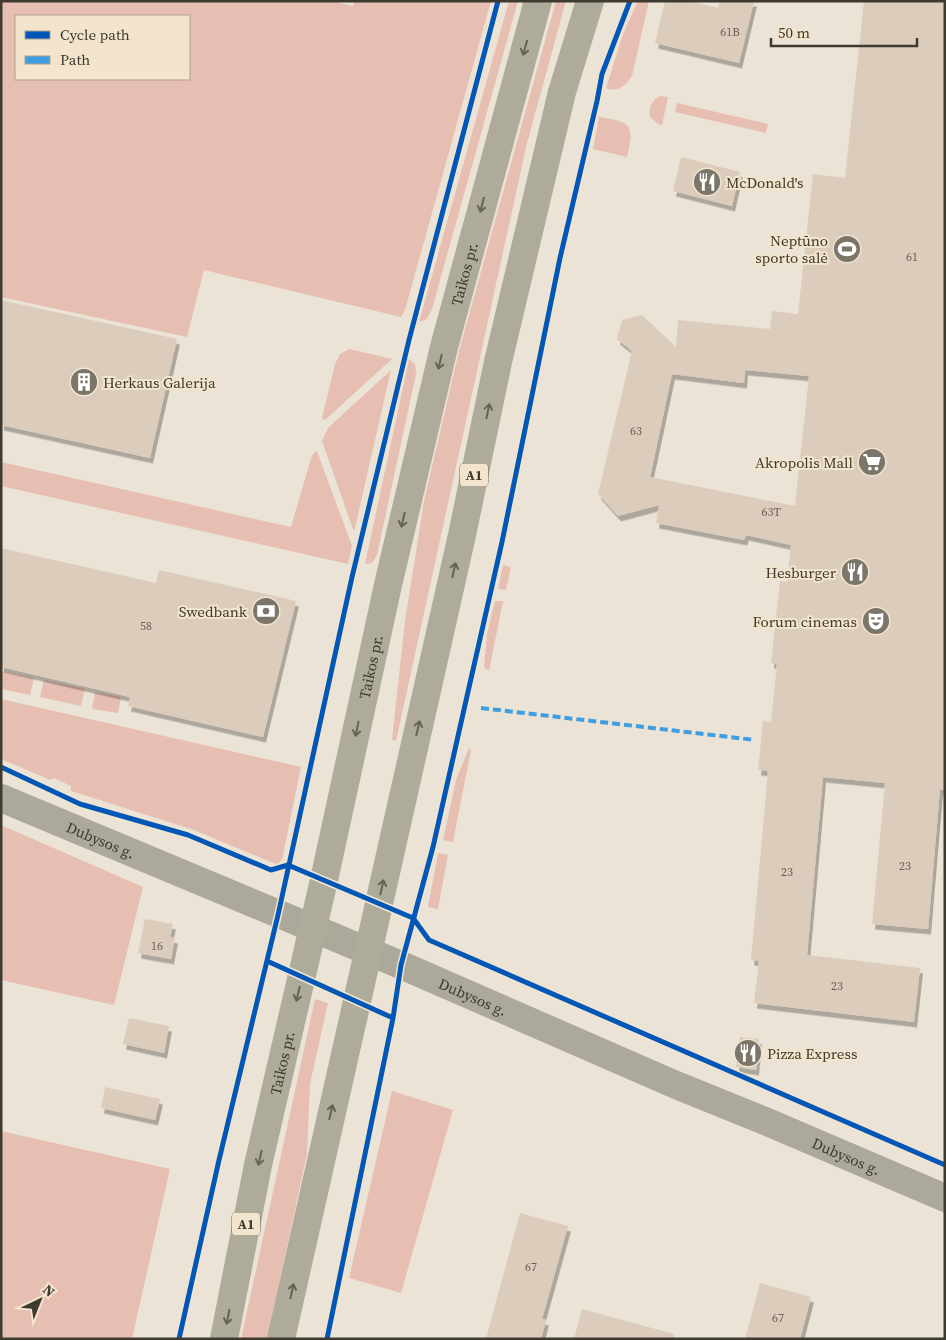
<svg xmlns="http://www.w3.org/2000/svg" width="946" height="1340" viewBox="0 0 946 1340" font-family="'Source Serif 4',serif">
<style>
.green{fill:#e7bfb2;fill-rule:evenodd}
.building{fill:#dcccbc;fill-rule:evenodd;filter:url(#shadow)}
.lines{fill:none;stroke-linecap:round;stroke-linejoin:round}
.minor{stroke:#aca89a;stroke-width:28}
.major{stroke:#afab9a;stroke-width:28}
.quiet{stroke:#3f9ee1;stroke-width:4;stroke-dasharray:8 4;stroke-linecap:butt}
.cycleway-casing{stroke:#f3e5cd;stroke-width:8}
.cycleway{stroke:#0057b8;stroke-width:5}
.oneway{stroke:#666255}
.labels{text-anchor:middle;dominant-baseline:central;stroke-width:4;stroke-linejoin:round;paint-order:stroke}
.number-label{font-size:12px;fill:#675f54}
.shield{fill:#f3e5cd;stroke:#756d5f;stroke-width:1}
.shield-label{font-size:14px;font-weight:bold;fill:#3f3a30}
.poi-label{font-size:15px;fill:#3f3a30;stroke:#f3e5cd;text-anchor:end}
.street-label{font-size:15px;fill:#3f3a30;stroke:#f3e5cd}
</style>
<defs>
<filter id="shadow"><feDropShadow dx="3" dy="5.5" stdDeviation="0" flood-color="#0004"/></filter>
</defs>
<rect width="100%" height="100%" fill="#ebe3d5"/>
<!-- green -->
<path class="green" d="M1,1h331l21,5 1,-5h137l-86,309 -4,7 -197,-47 -17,67 -186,-40zM16,16h173v63h-173z
M509,1h9l-86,308 -5,10 -8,3z
M556,1h10l-39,142 -131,598 -4,-1 13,-119 19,-120 35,-150z
M638,1h11l-17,75c-5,9 -15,17 -26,12l17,-54z
M660,96l8,1 -6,28 -4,-1 -8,-7c-1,-10 1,-16 10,-21z
M677,103l91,21 -2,9 -91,-21z
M599,117c32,5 36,7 28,40l-34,-8z
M349,349l43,10 -67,61 -3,-2 13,-54 5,-10z
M409,359l6,5 1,10 -39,181 -5,8 -7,1z
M391,370l-37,162 -32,-91 6,-13z
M317,451l35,95 -4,18 -347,-78v-24l290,65 21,-72 3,-3z
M503,565l8,2 -5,23 -8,-1z
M495,601h8l-14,70 -5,-4 3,-33z
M1,671l33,7 -4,17 -29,-6z
M44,680l41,9 -4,17 -41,-9z
M95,692l26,5 -3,16 -26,-4z
M1,699l300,68 -19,93 -5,4 -4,-1 -79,-33 -123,-39v-5l-17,-8 -4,2 -49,-21z
M469,748l2,2 -18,92 -10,-2 13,-60z
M1,825l142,62 -29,118 -113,-25z
M438,853l10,2 -10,54 -10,-2z
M315,999l13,4 -18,81 -3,70 -40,185h-26z
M392,1091l61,19 -52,183 -52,-15z
M1,1131l169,38 -38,170h-131z"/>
<!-- building -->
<path class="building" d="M665,1h24l29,7 2,-7h34l-15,62 -84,-20z
M864,1h81v789l-5,-1 -12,140 -56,-5 13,-141 -62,-6 -16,178 113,13 -6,54 -160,-19 5,-42 -8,-1 17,-189 -10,-1 5,-49 8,1 6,-58 -6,-1 9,-82 7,1 4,-37 -45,-10 -2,5 -88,-17 3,-18 -41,11 -20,-22 34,-143 -15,-12 5,-19 20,-5 34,32 2,-27 92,9 2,-18 26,3 15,-140 32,4zM745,370l64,6 -14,130 -145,-29 22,-103 72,9z
M681,157l59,15 -8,34 -59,-15z
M1,300l176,39 -27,119 -149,-33z
M1,548l155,35 3,-13 137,31 -33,136 -135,-31 2,-9 -129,-30z
M145,919l28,5 -3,13 5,1 -4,21 -33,-6z
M129,1018l40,8 -5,27 -41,-9z
M740,1037l19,2 -3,31 -20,-3z
M105,1087l55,12 -5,21 -54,-12z
M520,1213l48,13 -26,93 4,1 -5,19h-55z
M760,1283l51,14 -11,42h-55z
M582,1309l92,25v5h-100z"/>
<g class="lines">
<!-- minor -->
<path class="minor" id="s1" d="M1,798l400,167 275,120 89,36 180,77"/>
<!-- major -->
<g class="major">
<path id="s2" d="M224,1339l34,-174 66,-285 64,-295 56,-238 94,-346"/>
<path d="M281,1339l181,-804 36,-173 64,-270 28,-91"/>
</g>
<!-- quiet -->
<path class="quiet" d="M481,708l274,32"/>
<defs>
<path id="cycleway" d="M1,767l79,37 108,31 83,35 17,-5 125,53 16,22 516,225
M267,961l126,57
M179,1339l40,-179 59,-245 74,-338 57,-237 89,-339
M327,1339l66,-321 8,-53 32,-118 32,-142 37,-163 58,-284 37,-157 5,-27 28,-73"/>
</defs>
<!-- cycleway casing -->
<use href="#cycleway" class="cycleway-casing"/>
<!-- cycleway -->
<use href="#cycleway" class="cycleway"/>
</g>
<!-- one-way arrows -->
<defs><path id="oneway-shaft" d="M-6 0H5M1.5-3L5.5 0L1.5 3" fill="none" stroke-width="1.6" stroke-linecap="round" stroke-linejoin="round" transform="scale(1.25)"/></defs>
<g class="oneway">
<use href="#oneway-shaft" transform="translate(525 48) rotate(106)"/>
<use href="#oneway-shaft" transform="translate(482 205) rotate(105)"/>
<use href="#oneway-shaft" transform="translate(440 362) rotate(103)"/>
<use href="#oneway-shaft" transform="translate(488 411) rotate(-78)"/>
<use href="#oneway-shaft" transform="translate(403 520) rotate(103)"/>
<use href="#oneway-shaft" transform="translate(454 570) rotate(-77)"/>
<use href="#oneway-shaft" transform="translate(418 728) rotate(-77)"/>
<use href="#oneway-shaft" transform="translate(357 729) rotate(102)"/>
<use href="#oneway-shaft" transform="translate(382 887) rotate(-77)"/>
<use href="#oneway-shaft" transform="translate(298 994) rotate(103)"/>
<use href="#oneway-shaft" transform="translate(331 1112) rotate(-77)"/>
<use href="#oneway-shaft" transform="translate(260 1158) rotate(102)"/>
<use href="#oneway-shaft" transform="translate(292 1291) rotate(-78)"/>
<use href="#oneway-shaft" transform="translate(228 1317) rotate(101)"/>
</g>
<!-- icons -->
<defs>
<symbol id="restaurant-disc" viewBox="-11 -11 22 22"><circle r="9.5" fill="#7b756a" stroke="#f3e5cd"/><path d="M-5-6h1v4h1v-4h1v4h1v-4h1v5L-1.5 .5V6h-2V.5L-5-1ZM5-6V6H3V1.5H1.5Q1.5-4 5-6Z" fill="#fff"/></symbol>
<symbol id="stadium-disc" viewBox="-11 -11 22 22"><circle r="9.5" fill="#7b756a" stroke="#f3e5cd"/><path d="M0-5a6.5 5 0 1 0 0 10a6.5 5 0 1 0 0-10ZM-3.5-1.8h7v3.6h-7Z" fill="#fff"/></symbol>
<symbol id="building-disc" viewBox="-11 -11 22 22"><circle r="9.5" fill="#7b756a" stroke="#f3e5cd"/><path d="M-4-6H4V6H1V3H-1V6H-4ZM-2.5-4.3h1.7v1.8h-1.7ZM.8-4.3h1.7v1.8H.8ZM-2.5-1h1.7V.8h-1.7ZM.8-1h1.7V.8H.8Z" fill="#fff"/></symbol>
<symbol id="supermarket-disc" viewBox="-11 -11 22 22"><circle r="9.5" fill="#7b756a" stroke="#f3e5cd"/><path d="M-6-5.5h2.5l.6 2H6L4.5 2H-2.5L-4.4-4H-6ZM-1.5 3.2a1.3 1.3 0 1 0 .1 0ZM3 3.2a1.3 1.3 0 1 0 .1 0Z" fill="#fff"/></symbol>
<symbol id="bank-disc" viewBox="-11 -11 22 22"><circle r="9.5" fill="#7b756a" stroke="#f3e5cd"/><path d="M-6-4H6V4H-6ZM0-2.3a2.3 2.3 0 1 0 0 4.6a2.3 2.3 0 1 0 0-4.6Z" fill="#fff"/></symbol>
<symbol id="theatre-disc" viewBox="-11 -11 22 22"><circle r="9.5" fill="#7b756a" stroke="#f3e5cd"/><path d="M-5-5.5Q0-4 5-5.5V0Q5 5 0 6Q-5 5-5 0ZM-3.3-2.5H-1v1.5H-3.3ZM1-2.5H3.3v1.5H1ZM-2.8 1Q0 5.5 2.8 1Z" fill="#fff"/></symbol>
</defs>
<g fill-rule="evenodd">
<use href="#restaurant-disc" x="691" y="166" width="32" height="32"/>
<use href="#stadium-disc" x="831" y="233" width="32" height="32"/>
<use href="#building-disc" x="68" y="366" width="32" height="32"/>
<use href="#supermarket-disc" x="856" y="446" width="32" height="32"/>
<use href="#restaurant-disc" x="839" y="556" width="32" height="32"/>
<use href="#bank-disc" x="250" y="595" width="32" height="32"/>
<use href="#theatre-disc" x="860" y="605" width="32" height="32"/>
<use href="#restaurant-disc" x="732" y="1037" width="32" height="32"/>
</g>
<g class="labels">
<!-- number labels -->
<g class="number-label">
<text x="730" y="32">61B</text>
<text x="912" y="257">61</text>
<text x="636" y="431">63</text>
<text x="771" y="512">63T</text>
<text x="146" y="626">58</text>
<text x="905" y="866">23</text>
<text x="787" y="872">23</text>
<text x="157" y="946">16</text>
<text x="837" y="986">23</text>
<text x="531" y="1267">67</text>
<text x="778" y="1318">67</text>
</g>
<!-- shield labels -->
<g class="shield">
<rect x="460" y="463.5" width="28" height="23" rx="4"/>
<rect x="232" y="1212.5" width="28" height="23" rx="4"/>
</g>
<g class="shield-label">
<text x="474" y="475">A1</text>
<text x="246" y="1224">A1</text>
</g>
<!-- poi labels -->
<g class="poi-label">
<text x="726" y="182" text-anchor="start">McDonald's</text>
<text x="828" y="240">Neptūno<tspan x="828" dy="17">sporto salė</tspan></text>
<text x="103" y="382" text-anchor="start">Herkaus Galerija</text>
<text x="853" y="462">Akropolis Mall</text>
<text x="836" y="572">Hesburger</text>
<text x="247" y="611">Swedbank</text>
<text x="857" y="621">Forum cinemas</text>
<text x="767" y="1053" text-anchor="start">Pizza Express</text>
</g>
<!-- street labels -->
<g class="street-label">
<text stroke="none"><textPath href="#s2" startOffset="1092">Taikos pr.</textPath></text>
<text stroke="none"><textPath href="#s2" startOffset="688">Taikos pr.</textPath></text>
<text stroke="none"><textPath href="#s1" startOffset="108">Dubysos g.</textPath></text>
<text stroke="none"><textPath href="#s1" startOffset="512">Dubysos g.</textPath></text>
<text stroke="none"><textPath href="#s2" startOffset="282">Taikos pr.</textPath></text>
<text stroke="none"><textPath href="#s1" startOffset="918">Dubysos g.</textPath></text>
</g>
</g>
<!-- border -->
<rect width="946" height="1340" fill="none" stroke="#3f3a30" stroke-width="5"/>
<!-- legend -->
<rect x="15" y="15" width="175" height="65" fill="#f3e5cd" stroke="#aba18e"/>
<rect x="25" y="31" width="25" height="8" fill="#0057b8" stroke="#aba18e"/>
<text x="60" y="40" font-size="15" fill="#3f3a30">Cycle path</text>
<rect x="25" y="56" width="25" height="8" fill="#3f9ee1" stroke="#aba18e"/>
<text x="60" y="65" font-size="15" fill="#3f3a30">Path</text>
<!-- north arrow -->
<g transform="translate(40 1300) rotate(43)" stroke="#f3e5cd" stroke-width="4" paint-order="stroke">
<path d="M0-4L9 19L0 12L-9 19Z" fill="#3f3a30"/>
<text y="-8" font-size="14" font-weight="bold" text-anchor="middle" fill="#3f3a30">N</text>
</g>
<!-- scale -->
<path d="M771 38v8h146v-8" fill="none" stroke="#3f3a30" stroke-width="2.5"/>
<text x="778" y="38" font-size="15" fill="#3f3a30" stroke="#f3e5cd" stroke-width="4" paint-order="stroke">50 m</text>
</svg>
